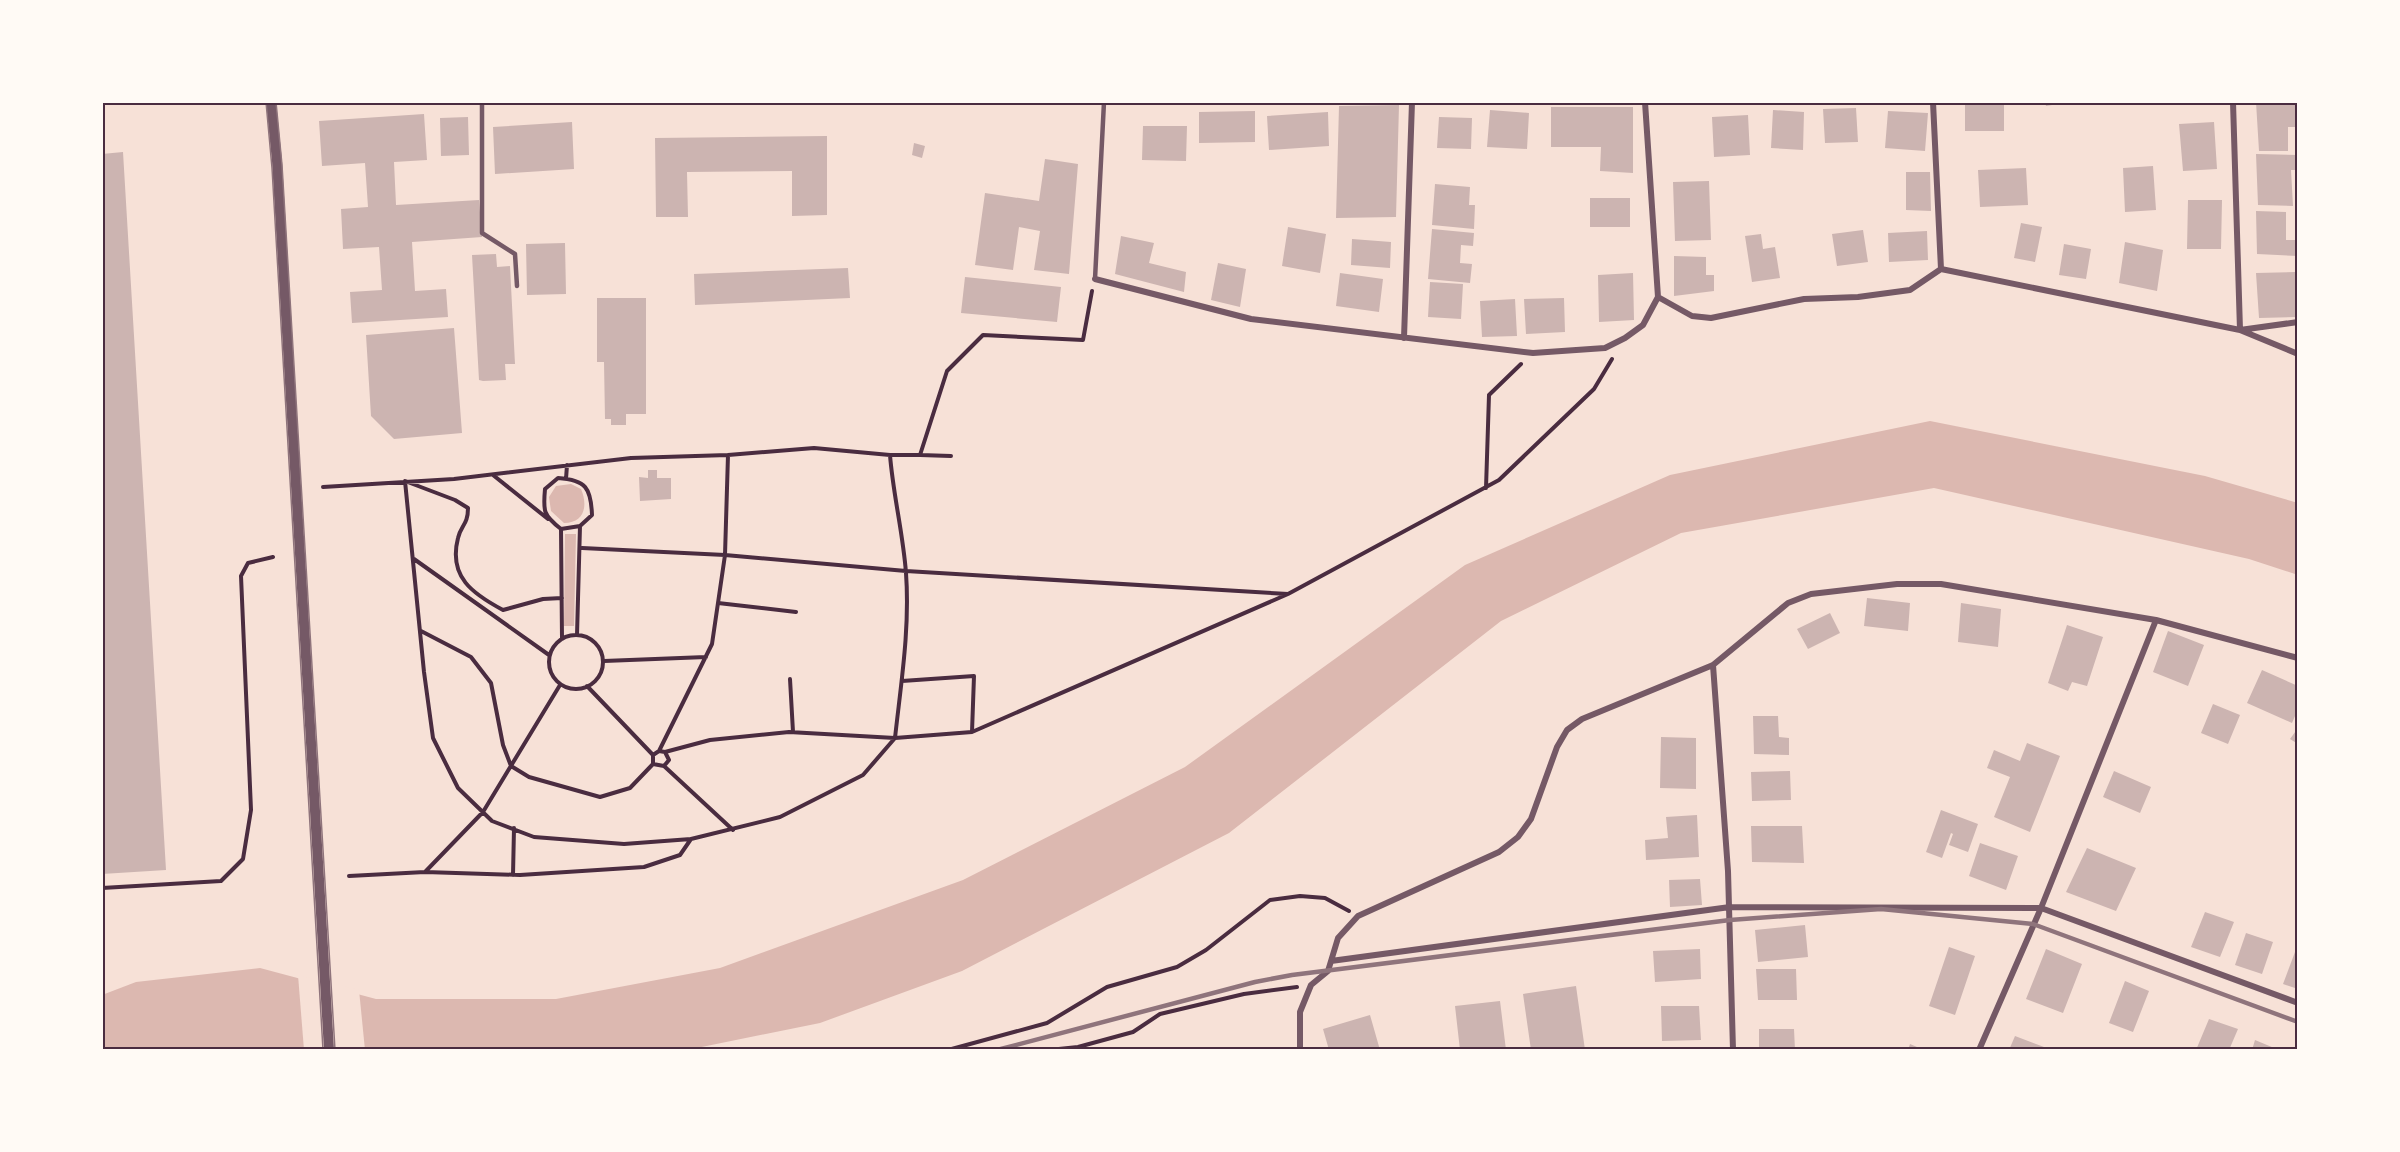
<svg xmlns="http://www.w3.org/2000/svg" width="2400" height="1152" viewBox="0 0 2400 1152" font-family="Roboto,sans-serif">
<style>
.water{fill:#dcb8b0}
.pier{fill:#f7e1d7}
.building{fill:#ccb4b1}
.lines{fill:none;stroke-linecap:round;stroke-linejoin:round}
.path{stroke:#4a2c40;stroke-width:4}
.service{stroke:#755966;stroke-width:4.5}
.minor{stroke:#755966;stroke-width:6}
.tertiary{stroke:#755966;stroke-width:10}
.tram{stroke:#8f747c;stroke-width:1.5}
.rail{stroke:#8f747c;stroke-width:4.5}
.neatline{fill:none;stroke:#4a2c40;stroke-width:2}
</style>
<rect width="100%" height="100%" fill="#f7e1d7"/>
<!-- water -->
<path class="water" d="M1930,421l275,55 93,27v72l-49,-16 -315,-71 -253,45 -180,88 -272,212 -267,138 -142,52 -133,27h-585v-55l34,-13 124,-14 116,31h180l164,-31 243,-88 222,-113 280,-202 205,-90z
M571,484l10,5c7,16 4,34 -17,34l-13,-12 -2,-14 7,-11z
M565,534h11l-2,92h-10z"/>
<!-- pier -->
<path class="pier" d="M298,975l61,15 6,60h-61z"/>
<!-- building -->
<path class="building" d="M1965,102h39v29h-39z
M2045,102h19v1l-18,3z
M2256,102h41l1,25h-10v24h-29z
M1399,105l-3,112 -60,1 3,-112z
M1551,107h82v66l-33,-2 1,-24h-50z
M1856,108l2,34 -33,1 -2,-34z
M1490,110l39,3 -2,36 -40,-2z
M1773,110l31,2 -1,38 -32,-2z
M1255,111v31l-56,1v-31z
M1888,111l40,2 -3,38 -40,-3z
M1328,112l1,34 -60,4 -2,-34z
M424,114l3,46 -33,2 2,43 83,-5 3,37 -70,5 3,49 31,-2 2,28 -96,6 -2,-31 32,-2 -3,-43 -36,2 -2,-40 27,-2 -3,-44 -43,3 -3,-45z
M1748,115l2,40 -36,2 -2,-40z
M468,117l1,38 -28,1 -1,-38z
M1439,117l33,1 -1,31 -34,-1z
M572,122l2,47 -79,5 -2,-47z
M2214,122l3,47 -34,2 -4,-47z
M1143,126h44l-1,35 -44,-1z
M827,136v79l-35,1v-45l-105,1 1,45h-32l-1,-79z
M914,143l11,3 -3,12 -10,-3z
M123,152l43,718 -64,4v-720z
M2256,154l42,1v15h-7l2,36 -35,-1z
M1045,159l33,5 -9,110 -35,-4 6,-39 -21,-4 -6,43 -38,-5 10,-72 54,8z
M2153,166l3,44 -31,2 -2,-44z
M2026,168l2,37 -48,2 -2,-37z
M1906,172h24l1,39 -25,-1z
M1709,181l2,59 -36,1 -2,-59z
M1435,184l35,3 -1,18h6l-1,24 -42,-4z
M1590,198h40v29h-40z
M2188,200h34l-1,49h-34z
M2256,211l30,1v28h12v16l-41,-2z
M2021,223l21,4 -7,35 -21,-4z
M1288,227l38,7 -6,39 -38,-7z
M1432,229l42,4 -1,13 -12,-1 -1,18 12,1 -2,19 -42,-4z
M1863,230l5,32 -31,4 -5,-32z
M1927,231l1,29 -39,2 -1,-29z
M1761,234l2,15 12,-2 5,31 -28,4 -7,-46z
M1121,236l33,7 -5,20 37,9 -2,20 -69,-18z
M1352,239l39,3 -1,26 -39,-3z
M2125,242l38,8 -6,41 -38,-8z
M565,243l1,51 -39,1 -1,-51z
M2064,244l27,5 -5,30 -27,-4z
M496,254l1,13 13,-1 5,98h-10l1,16 -23,1 -4,-1 -7,-125z
M1674,256l32,1v18h8v16l-40,5z
M1218,263l28,6 -6,38 -29,-7z
M848,268l2,30 -155,7 -1,-31z
M2295,272l2,45 -38,1 -3,-45z
M1340,273l43,6 -4,33 -43,-6z
M1633,273l1,47 -35,2 -1,-47z
M965,277l96,10 -4,35 -96,-9z
M1430,282l33,2 -2,35 -33,-2z
M597,298h49v116h-20v11h-15v-6h-6l-1,-57h-7z
M1564,298l1,34 -39,2 -2,-35z
M1515,299l2,37 -35,1 -2,-36z
M454,328l8,105 -68,6 -23,-23 -5,-81z
M648,470h9v8h14v21l-31,2 -1,-24 9,1z
M1867,598l43,5 -2,28 -44,-5z
M1961,603l40,6 -3,38 -40,-5z
M1830,613l10,20 -32,16 -11,-20z
M2067,625l36,12 -16,49 -15,-4 -4,9 -20,-8z
M2168,631l36,14 -16,41 -35,-14z
M2262,670l36,16v23l-6,14 -45,-20z
M2213,704l27,11 -12,29 -27,-11z
M1753,716h25l1,21 10,1v17l-35,-1z
M2298,728v16l-8,-5z
M1661,737l35,1v51l-36,-1z
M2027,743l33,13 -30,76 -36,-15 16,-40 -23,-9 7,-18 26,11z
M1790,771l1,29 -39,1 -1,-29z
M2114,771l37,16 -11,26 -37,-16z
M1941,810l37,14 -10,28 -19,-7 4,-11 -2,-1 -9,25 -16,-6z
M1697,815l2,42 -53,3 -1,-20 23,-2 -2,-21z
M1751,826h51l2,37 -52,-1z
M1980,843l38,13 -12,34 -37,-14z
M2087,848l49,20 -20,43 -50,-19z
M1700,879l2,26 -32,2 -1,-27z
M2205,912l29,10 -14,35 -29,-10z
M1805,925l3,32 -50,5 -3,-32z
M2246,933l27,9 -11,32 -27,-9z
M1949,947l26,9 -20,59 -26,-9z
M1700,949l1,30 -46,3 -2,-31z
M2046,949l36,15 -19,49 -37,-14z
M2295,952h3v37l-15,-5z
M1756,969h40l1,31h-39z
M2125,981l24,10 -16,41 -24,-9z
M1576,986l9,64h-54l-8,-56z
M1500,1001l6,49h-46l-5,-44z
M1661,1006h38l2,34 -39,1z
M1370,1015l10,35h-51l-6,-21z
M2209,1019l29,10 -9,21h-33z
M1759,1029h35l1,21h-36z
M2015,1036l29,11 -2,3h-33z
M2255,1040l24,10h-27z
M1910,1044l14,6h-16z"/>
<g class="lines">
<!-- path -->
<path class="path" d="M728,455l86,-7 76,7h30l27,-84 36,-36 100,5 9,-49
M890,455c3,39 13,78 16,118 4,56 -5,110 -11,165l77,-6 2,-56 -72,5
M920,455l31,1
M493,475l55,44
M558,478c28,2 33,10 34,37l-12,11 -19,3c-18,-14 -18,-18 -16,-40z
M566,479l1,-14
M323,487l131,-8 177,-21 97,-3 -3,100 181,16 382,23
M1486,488l3,-93 32,-31
M561,529l1,110
M582,548l143,7 -13,89 -53,107
M414,559l135,96
M562,598l-19,1 -40,11c-30,-16 -55,-33 -45,-72 3,-13 10,-13 10,-30l-13,-8 -50,-19 19,191 9,66 25,50 34,33 42,16 90,7 67,-5
M718,603l78,9
M421,631l50,26 20,26 12,62 8,21 18,11 71,20 30,-9 23,-24
M577,635l3,-109
M549 662a27 27 0 1 1 54 0a27 27 0 1 1-54 0Z
M604,661l102,-4
M790,679l3,53
M587,686l66,69
M972,732l316,-138 211,-114 95,-91 18,-30
M664,766l5,-6 -4,-8 -6,-1 -6,4v9l11,2 69,64
M425,872l58,-60 77,-127
M513,875l1,-47
M349,876l76,-4 95,3 124,-8 36,-12 11,-16 89,-22 83,-42 32,-37 -106,-6 -79,8 -45,12
M102,888l119,-7 22,-22 8,-49 -10,-234 7,-13 25,-6
M948,1050l99,-27 60,-36 70,-20 29,-17 64,-50 30,-4 25,2 24,13
M1049,1050l29,-3 55,-15 27,-18 84,-20 53,-7"/>
<!-- service -->
<path class="service" d="M482,102v131l33,21 2,32
M1095,279l9,-177"/>
<!-- minor -->
<path class="minor" d="M1645,102l13,195
M1933,102l8,167
M2233,102l7,228 58,24
M1095,279l156,40 282,34 72,-5 20,-10 18,-13 15,-28 34,19 19,2 93,-19 54,-2 52,-7 31,-21 299,61 58,-8
M1404,338l8,-236
M1713,665l15,206 5,179
M1331,961l399,-54 311,1 257,95
M1300,1050v-38l11,-27 17,-14 10,-33 20,-22 141,-64 19,-15 13,-18 26,-72 10,-17 15,-11 131,-54 75,-62 23,-9 86,-10h44l215,36 142,38
M1979,1050l62,-142 115,-288"/>
<!-- tertiary -->
<path class="tertiary" d="M271,102l6,59 52,889"/>
<!-- tram -->
<path class="tram" d="M266,102l6,66 51,882
M276,102l6,63 53,885"/>
<!-- rail -->
<path class="rail" d="M997,1050l258,-68 37,-7 438,-55 151,-11 152,15 265,98"/>
</g>
<!-- border -->
<rect width="2400" height="1152" fill="none" stroke="#fffaf5" stroke-width="207"/>
<rect x="104" y="104" width="2192" height="944" class="neatline"/>
</svg>
